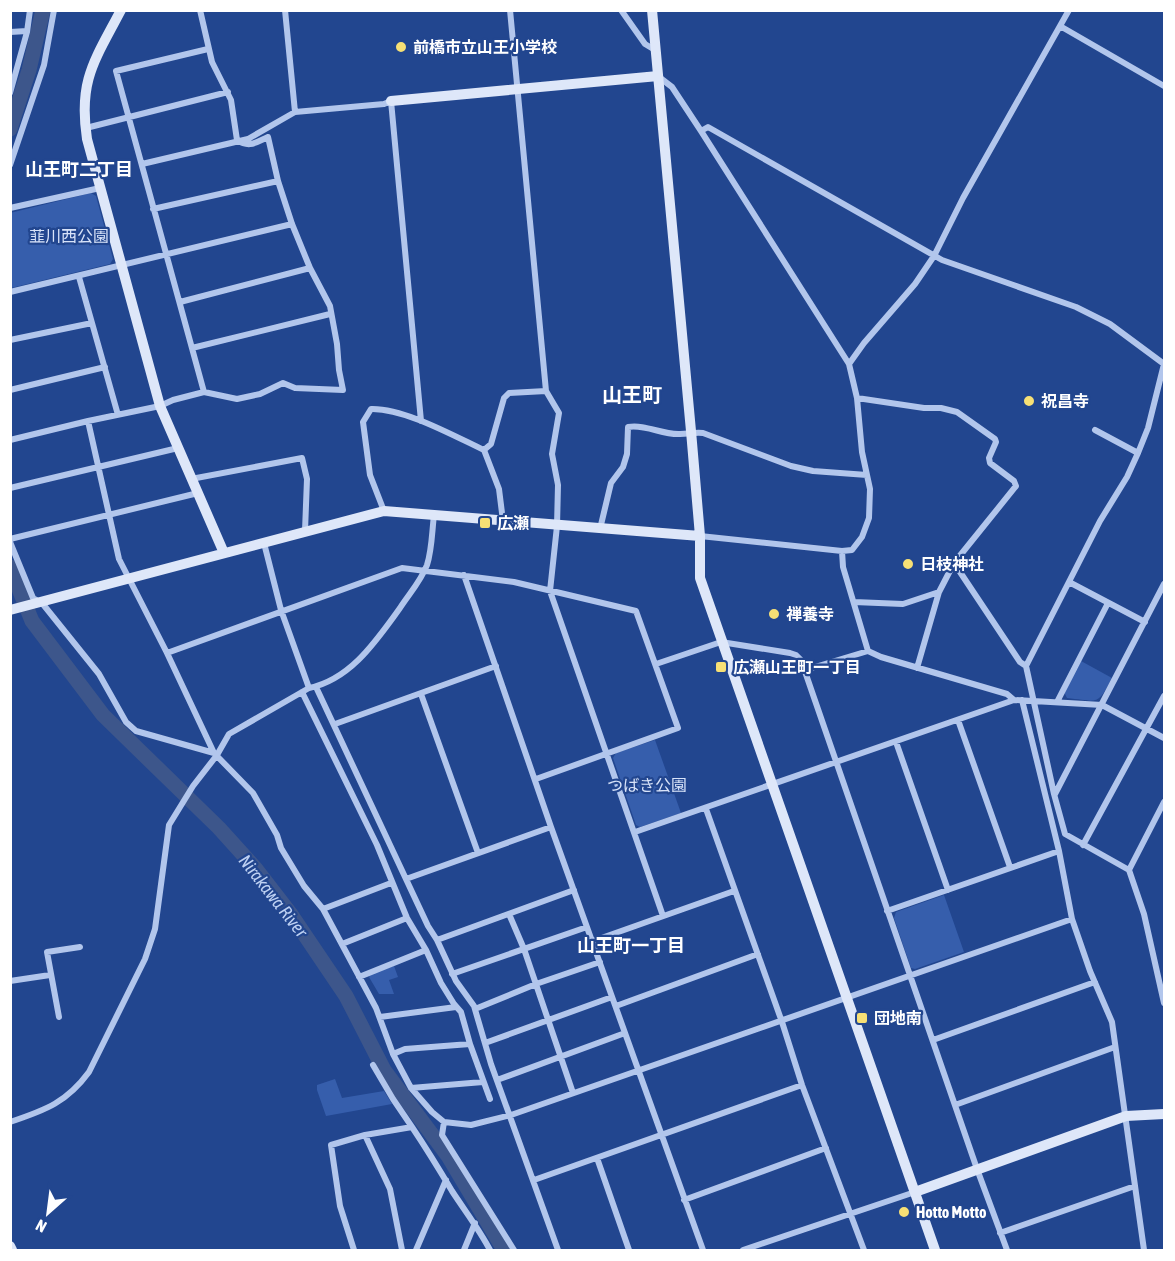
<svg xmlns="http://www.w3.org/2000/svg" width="1175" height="1261" font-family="'Asap Condensed','Noto Sans JP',sans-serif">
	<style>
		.green { fill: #365eac }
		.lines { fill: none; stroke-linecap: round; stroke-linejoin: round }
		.river { stroke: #3d568b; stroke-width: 15 }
		.street { stroke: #b2c6ec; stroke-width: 6 }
		.secondary { stroke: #dee7f9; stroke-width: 10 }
		.poi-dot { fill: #f7e075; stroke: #22468f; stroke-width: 2 }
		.labels { text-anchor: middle; stroke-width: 4.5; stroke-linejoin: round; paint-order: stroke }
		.poi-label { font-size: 16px; font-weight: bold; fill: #fff; stroke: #22468f; text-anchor: start }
		.park-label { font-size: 16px; fill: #d8e3f9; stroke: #22468f }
		.neighbourhood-label { font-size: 18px; font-weight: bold; fill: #fff; stroke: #22468f }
		.water-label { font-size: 18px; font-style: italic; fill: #bed1f3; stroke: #22468f }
		.quarter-label { font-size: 20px; font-weight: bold; fill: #fff; stroke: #22468f }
	</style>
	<rect width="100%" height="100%" fill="#22468f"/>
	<path class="green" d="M91 193 96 196 113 259 110 264 11 288 10 213Z
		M1081 661 1112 678C1097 707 1098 701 1067 698L1064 692Z
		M655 740 681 813 640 827 636 825 613 758 616 753Z
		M944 895 964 952 915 969 911 968 894 918 896 912Z
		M394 966 398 977 389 980 394 994H379L369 977 370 974Z
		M335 1079 342 1098 384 1091 392 1104 326 1116 317 1090V1085Z"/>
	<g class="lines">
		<path class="river" d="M10 129 29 70 43 10
			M10 567 32 621 103 715 219 828 256 869 290 913 346 996 384 1070 448 1156 504 1250"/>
		<path class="street" d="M285 10 295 112
			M510 10 546 391 559 413 552 454 558 485 557 526 550 591 663 916
			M621 10 645 44 655 50
			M1060 26 1164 86
			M10 32 27 31
			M659 77 672 87 701 131 849 364
			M10 93 27 32 30 10
			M86 128 228 92
			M701 131 708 127 942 260 1076 307 1110 324 1164 364
			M142 164 248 139 295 112 384 104 391 101 421 421
			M10 165 44 65 54 10
			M10 208 100 188
			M153 209 278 181
			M79 277 118 415
			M10 292 292 224
			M180 302 310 268
			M10 340 92 323
			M192 348 330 314
			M1164 364 1148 428 1138 453 1127 477 1100 521 1026 666 1054 794 1065 834 1129 870 1144 914 1164 1003
			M10 390 105 367
			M204 392 116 71 208 49
			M857 398 924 408H941L957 412 995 439 996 442 989 458 990 463 1014 481 1016 486 954 563 939 592 917 668
			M88 421 119 559 167 653 214 753
			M1095 430 1138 453
			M10 440 88 421 160 406 173 400 204 392 237 399 260 394 283 383 295 388 343 390 339 370 337 344 330 306 310 268 292 224 278 181 268 137C255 143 249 148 237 140L231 100 212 62 200 10
			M484 450 491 444 504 398 509 393 546 391
			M191 479 302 458 307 479 305 531
			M10 488 178 448
			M384 511 370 475 363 422 371 409C404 408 454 436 484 450L499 489 503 521
			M600 529 611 483 623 467 627 454 628 427C646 424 662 435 680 434 689 434 694 432 703 433L791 466 813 471 867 475
			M700 536 842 551 852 550 862 537 869 518 870 489 862 452 857 398 849 364 864 343 915 284 934 256 963 198 1069 10
			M10 539 198 493
			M10 542 33 598 42 603 99 674 126 722 136 731 214 753 253 793 277 835 281 848 304 886 323 909 376 1008 393 1054 411 1088 432 1112 444 1122 471 1125 511 1115 1072 919
			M264 543 281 610 309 688
			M842 551 843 567 868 651
			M954 563 1020 662 1026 666
			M464 575 551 827 703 1250
			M1069 582 1145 622
			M854 602 903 604 939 592
			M167 653 402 568 514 582 636 611 678 728 536 779
			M656 664 721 642 790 653 796 655 801 660 977 1169 1007 1250
			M805 670 868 651 881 657 1007 694 1014 700
			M316 687 428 926 437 940 456 981 474 1006 491 1064 558 1250
			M302 692 377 845 407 918 426 950 441 983 454 1004 461 1012 470 1044 490 1099
			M421 694 478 853
			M1022 700 1059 851 1072 919 1090 971 1112 1022 1144 1250
			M1057 702 1108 603
			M958 720 1010 867
			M335 724 496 666
			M896 742 948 890
			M1055 794 1164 584
			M706 809 782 1022 802 1085 864 1250
			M635 832 1014 700 1102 705 1164 738
			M1083 845 1164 696
			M1129 870 1164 802
			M406 879 551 827
			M323 909 391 883
			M887 911 1059 851
			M509 914 524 949 573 1093
			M437 940 574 890
			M593 941 734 891
			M342 944 407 918
			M452 974 587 927
			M359 977 426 950
			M10 981 50 975
			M616 1006 758 954
			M475 1009 536 984 600 962
			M59 1017 47 952 80 947
			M380 1017 456 1007
			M933 1040 1095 982
			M485 1043 612 997
			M393 1054 405 1049 470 1044
			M373 1065 393 1099 412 1127
			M497 1080 625 1033
			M411 1088 483 1082
			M955 1105 1115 1047
			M10 1122C46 1110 67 1102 89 1072L145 959 155 929 169 825 193 786 217 755 229 734 309 688C351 679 376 641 400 608 409 594 421 581 427 565 432 550 432 531 434 515
			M444 1122 442 1135 514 1250
			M365 1135 390 1189 402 1250
			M597 1158 629 1250
			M534 1180 802 1085
			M684 1200 826 1148
			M1000 1233 1135 1186
			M354 1250 340 1206 331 1145 365 1135 412 1127C426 1148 439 1169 452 1191 465 1211 479 1229 490 1250
			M416 1250 446 1180
			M464 1250 475 1223
			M743 1250 915 1192"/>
		<path class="secondary" d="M121 10C95 60 78 80 87 139L160 406 224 553
			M652 10 691 431 700 536V578L935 1250
			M391 101 658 76
			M10 610 384 511 700 536
			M915 1192 1126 1116 1164 1114
			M10 1246 12 1250"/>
	</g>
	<g class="poi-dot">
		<circle cx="401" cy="47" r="6"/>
		<circle cx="1029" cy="401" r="6"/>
		<rect x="479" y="517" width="12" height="12" rx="3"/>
		<circle cx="908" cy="564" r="6"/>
		<circle cx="774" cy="614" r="6"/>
		<rect x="715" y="661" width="12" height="12" rx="3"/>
		<rect x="856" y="1012" width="12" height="12" rx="3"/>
		<circle cx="904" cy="1212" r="6"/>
	</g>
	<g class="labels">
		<g class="poi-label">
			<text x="413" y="53">前橋市立山王小学校</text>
			<text x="1041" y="407">祝昌寺</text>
			<text x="497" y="529">広瀬</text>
			<text x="920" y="570">日枝神社</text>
			<text x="786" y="620">禅養寺</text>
			<text x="733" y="673">広瀬山王町一丁目</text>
			<text x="874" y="1024">団地南</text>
			<text x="916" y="1218">Hotto Motto</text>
		</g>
		<g class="park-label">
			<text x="69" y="242">韮川西公園</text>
			<text x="647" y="791">つばき公園</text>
		</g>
		<g class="neighbourhood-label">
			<text x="79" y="176">山王町二丁目</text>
			<text x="631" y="952">山王町一丁目</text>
		</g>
		<g class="water-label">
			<text transform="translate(273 896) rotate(52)" y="6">Nirakawa River</text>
		</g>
		<g class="quarter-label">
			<text x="632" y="402">山王町</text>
		</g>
	</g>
	<rect width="1175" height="1261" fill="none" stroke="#ffffff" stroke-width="24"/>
	<g transform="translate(48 1213) rotate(208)" stroke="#22468f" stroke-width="4.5" paint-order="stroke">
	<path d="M0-4.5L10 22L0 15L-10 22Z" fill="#ffffff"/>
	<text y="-9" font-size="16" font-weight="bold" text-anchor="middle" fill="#ffffff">N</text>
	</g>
</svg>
